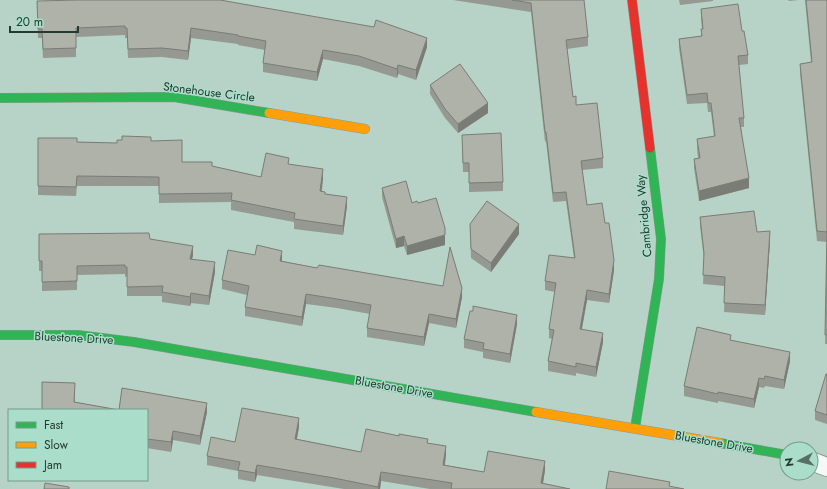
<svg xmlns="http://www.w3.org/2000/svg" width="827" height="489" font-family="Jost,sans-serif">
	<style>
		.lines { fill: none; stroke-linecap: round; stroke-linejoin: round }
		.street-casing { stroke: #879c93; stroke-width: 20 }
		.fast-casing { stroke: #879c93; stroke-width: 10 }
		.slow-casing { stroke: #879c93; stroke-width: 10 }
		.jam-casing { stroke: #879c93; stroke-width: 10 }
		.street { stroke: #f4f8f7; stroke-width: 18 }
		.fast { stroke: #30b455; stroke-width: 9 }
		.slow { stroke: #ff9f0a; stroke-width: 9 }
		.jam { stroke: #e5322d; stroke-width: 9 }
		.wall { fill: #969991 }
		.shaded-wall { fill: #7a7d76 }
		.building { fill: #aeb2a9; stroke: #7a7d76 }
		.labels { text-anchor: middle; stroke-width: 3; stroke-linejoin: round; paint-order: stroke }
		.street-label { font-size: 12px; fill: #243931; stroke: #abdeca }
	</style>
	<rect width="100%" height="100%" fill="#b7d2c7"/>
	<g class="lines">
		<defs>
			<path id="street" d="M811 461 827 467"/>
			<path id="fast" d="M0 98 174 97 269 113
				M0 335H78L134 342 536 412
				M635 428 659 279 661 239 650 148
				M720 443 787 455"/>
			<path id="slow" d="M269 113 365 129
				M536 412 720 443"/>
			<path id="jam" d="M632 0 650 148"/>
		</defs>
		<use href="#street" class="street-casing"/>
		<use href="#fast" class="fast-casing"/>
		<use href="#slow" class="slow-casing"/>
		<use href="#jam" class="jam-casing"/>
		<use href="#street" class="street"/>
		<use href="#fast" class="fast"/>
		<use href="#slow" class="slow"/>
		<use href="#jam" class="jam"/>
	</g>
	<path class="wall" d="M453 0H584L588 37V46L567 49 573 97 576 105 603 158V168L582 170 587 205 605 223 614 270 609 303 587 300 582 329 603 342 596 377 576 373V376L548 371V361L552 339 549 338V329L555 292 545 290V281L574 258 566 201 553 202 546 141 545 142 531 12Z
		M679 0H713V1L680 5Z
		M788 0H799L789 1Z
		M805 0H827V344H825L827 242 817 241 800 73V64L811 62Z
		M37 1 427 47 416 80 398 74 397 78 359 66 323 59 317 81 263 72V63L265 50 238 45V44L191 38 188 60 162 57 128 58 127 38H125V35L76 37V57L43 58 42 38H38Z
		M701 9 742 31 748 55V64L739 65 744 118V127H741L749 188 699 201 694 168V159L698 158 697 148V139L714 137 711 112H708L707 103 687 104 679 48V39L701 36V29H702L701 19Z
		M430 85 488 113 458 133 445 118 430 94Z
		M38 138 77 142 117 143 151 141 182 162 212 166 261 177 289 165 323 178 322 191 325 194 347 206 343 235 294 229V222L231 210V202L159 203V186H77L76 196 38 195Z
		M462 144 503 182V191L469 192V172H463Z
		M382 188 412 203H418L445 245 407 255 404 246 396 248 382 197Z
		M700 217 757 232 770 241 765 315 724 312 725 286 703 284 704 259 700 226Z
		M470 224 519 234 491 272 471 258Z
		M39 234 150 239 193 255 192 259 215 272 209 305 191 303 190 306 162 302V296H127V276L125 277V274L77 275V290L42 291V271H39Z
		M282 260V261L462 297 456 328 429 323 424 346 367 337V328L370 314 337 308 306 304 302 326 245 316V307L247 295 222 289V280Z
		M517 324 510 363 483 358V352L464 348V339Z
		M731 340 790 361 784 389 765 386 764 388 759 387 754 408 718 401V403L684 396V386Z
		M827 374V424L815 420V411Z
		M42 382 75 383V402L119 410 122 388 207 403V412L200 445 173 440 171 452 147 448V410H42Z
		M299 427 297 439 361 452 428 443 446 455 445 465 484 472 545 470 543 483 570 489H430L381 481 380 489H344L257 475 255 482 238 479V471L207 465V456L235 442Z"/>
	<path class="shaded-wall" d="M191 28V38L188 60V51Z
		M427 38V47L416 80V70Z
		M323 50V59L317 81V72Z
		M398 65V74L397 78V69Z
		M488 103V113L458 133V124Z
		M323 169V178L320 201V191Z
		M749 178V188L699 201V191Z
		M347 197V206L343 235V226Z
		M519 224V234L491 272V263Z
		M770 231V241L765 315V305Z
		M445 235V245L407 255V246Z
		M404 236V246L396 248V239Z
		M193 246V255L190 268V259Z
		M282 251V260L280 270V261Z
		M614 260V270L609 303V294Z
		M215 262V272L209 305V296Z
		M462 288V297L456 328V319Z
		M587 290V300L580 338V329Z
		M191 293V303L190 306V297Z
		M306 294V304L302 326V317Z
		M429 314V323L424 346V337Z
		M517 315V324L510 363V354Z
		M603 333V342L596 377V367Z
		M790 352V361L784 389V380Z
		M759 378V387L754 408V399Z
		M207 403V412L200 445V436Z
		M299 418V427L295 448V439Z
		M173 431V440L171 452V442Z
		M446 446V455L443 474V465Z
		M545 461V470L542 489 541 483Z
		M257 465V475L255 482V473Z
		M381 472V481L380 489H378Z"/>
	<path class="building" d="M78 0H220L374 27 376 20 427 38 416 70 398 65 397 69 359 56 323 50 317 72 263 63 266 41 238 36V35L191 28 188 51 162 48 128 49 127 28H125V26L76 28V48L43 49 42 29H38L37 1Z
		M512 0H584L588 37 566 40 573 97 576 96V105L597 103 603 158 581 161 587 205 602 203 605 223H609L614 260 609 294 587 290 580 329 603 333 596 367 576 363V367L548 361 554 330 549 329 556 283 545 281 549 255 575 258 566 192 553 193 546 132H545L531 3Z
		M806 0H827V335H825L827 232 817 231 800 64 812 62Z
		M738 4 742 31H744L748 55 738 56 744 118H739L749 178 699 191 694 159 700 158 697 139 715 136 711 103H708L707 93 687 95 679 39 702 36 701 29H703L701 9Z
		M460 64 488 103 458 124 445 109 430 85Z
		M501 133 503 182 469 183V163H463L462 135Z
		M122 136 151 137V141L182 140V162H212V166L261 177 266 153 289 158 288 164 323 169 320 191 325 192V194L347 197 343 226 294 219 295 213 231 200 232 193 159 194V177L77 176 76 187 38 186V138H77V142L117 143V140H122Z
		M406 181 412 203 417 201 418 203 436 198 445 228V235L407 246 404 236 396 239 382 188Z
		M487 201 519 224 491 263 471 249 470 224Z
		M754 211 757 232 770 231 765 305 724 303 725 277 703 275 704 253 700 217Z
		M149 233 150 239 193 246 190 259 215 262 209 296 191 293 190 297 162 292 163 286 127 287V267H125V265L77 266V281L42 282V261H39V234Z
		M257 245 282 251 280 261 317 268 319 265 443 286 450 247 462 288 456 319 429 314 424 337 367 328 371 305 337 299 306 294 302 317 245 307 249 286 222 280 228 250 255 255Z
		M473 306 517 315 510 354 483 349 484 343 464 339 470 311H473Z
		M697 327 731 335 730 340 790 352 784 380 765 376 764 379 759 378 754 399 718 392V394L684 386Z
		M826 374H827V415L815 411Z
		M42 382 75 383 74 402 119 410 122 388 207 403 200 436 173 431 171 442 147 439V410H42Z
		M242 408 299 418 295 439 361 452 366 429 399 436V434L428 439 427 443 446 446 443 465 484 472 488 451 545 461 541 483 570 489H451L452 483 381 472 378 487 334 478 257 465 255 473 238 470 240 462 207 456 211 437 235 442Z
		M609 471 670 482 669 486 684 489H606Z
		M45 483 69 487V489H44Z"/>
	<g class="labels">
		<g class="street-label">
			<text transform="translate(209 92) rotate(7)" y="4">Stonehouse Circle</text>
			<text transform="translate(644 216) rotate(-95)" y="4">Cambridge Way</text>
			<text transform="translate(74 338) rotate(3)" y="4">Bluestone Drive</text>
			<text transform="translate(394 387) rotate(10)" y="4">Bluestone Drive</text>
			<text transform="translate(714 442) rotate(10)" y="4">Bluestone Drive</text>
		</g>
	</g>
	<rect x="8" y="409" width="140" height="72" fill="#abdeca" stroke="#759c8d"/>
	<rect x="16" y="422" width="20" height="6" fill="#30b455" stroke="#759c8d"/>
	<text x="44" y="429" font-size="12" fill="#243931">Fast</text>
	<rect x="16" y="442" width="20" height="6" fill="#ff9f0a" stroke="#759c8d"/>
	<text x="44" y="449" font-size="12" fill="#243931">Slow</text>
	<rect x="16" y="462" width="20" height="6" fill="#e5322d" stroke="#759c8d"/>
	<text x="44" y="469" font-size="12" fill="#243931">Jam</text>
	<g transform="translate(799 461) rotate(263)"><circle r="19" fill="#abdeca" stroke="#759c8d"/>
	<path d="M0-3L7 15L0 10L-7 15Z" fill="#576f66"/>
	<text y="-6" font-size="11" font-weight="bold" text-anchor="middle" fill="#243931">N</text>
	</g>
	<path d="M10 26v6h68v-6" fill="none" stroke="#243931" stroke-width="2"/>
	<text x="16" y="26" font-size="12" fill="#243931" stroke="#abdeca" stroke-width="3" paint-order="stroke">20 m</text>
</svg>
